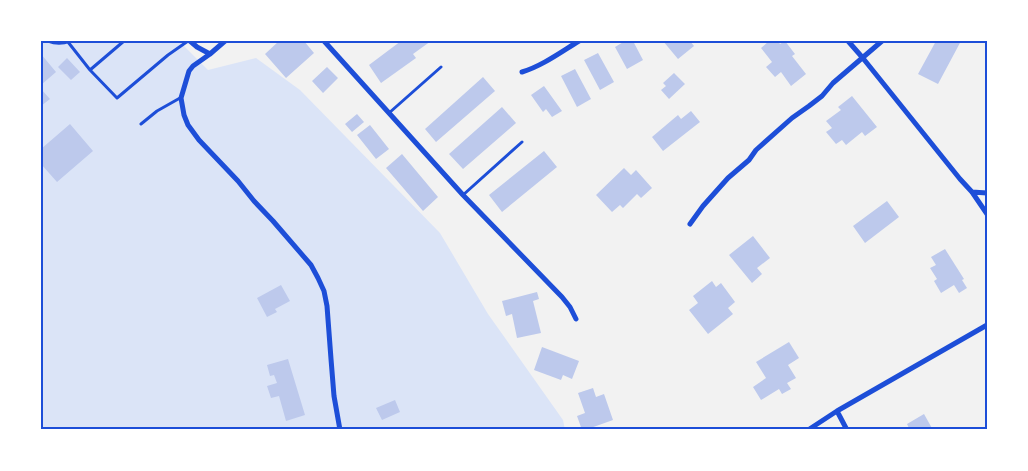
<svg xmlns="http://www.w3.org/2000/svg" width="1028" height="471" font-family="Roboto,sans-serif">
	<style>
		.green { fill: #dbe4f7 }
		.building { fill: #bdc9ec }
		.lines { fill: none; stroke-linecap: round; stroke-linejoin: round }
		.service { stroke: #1d4ed8; stroke-width: 3 }
		.minor { stroke: #1d4ed8; stroke-width: 5 }
		.neatline { fill: none; stroke: #1d4ed8; stroke-width: 2 }
	</style>
	<rect width="100%" height="100%" fill="#f2f2f2"/>
	<path class="green" d="M41 41H179L208 70 256 58 300 90 440 233 488 314 563 420 565 430H41Z"/>
	<path class="building" d="M279 41H304L314 53 286 78 265 54Z
		M401 41H431L413 54 416 58 381 83 369 65Z
		M625 41H633L643 60 627 69 615 47Z
		M663 41H690L694 46 678 59Z
		M769 41H778L780 44 785 41 795 54 792 56 806 74 791 86 781 72 775 77 766 67 772 62 761 48Z
		M936 41H961L938 84 918 74Z
		M598 53 614 82 600 90 584 60Z
		M41 54 56 72 41 85Z
		M67 58 80 72 71 80 58 67Z
		M327 67 338 78 323 93 312 81Z
		M575 69 591 99 577 107 561 76Z
		M674 73 685 84 669 99 661 90 666 86 663 83Z
		M483 77 495 91 436 142 425 129Z
		M544 86 562 111 552 117 546 109 543 112 531 95Z
		M41 89 50 99 41 106Z
		M852 96 877 127 865 136 862 132 846 145 842 140 836 144 826 132 832 128 826 121 841 110 838 107Z
		M502 107 516 123 463 169 449 154Z
		M691 111 700 122 663 151 652 137 678 115 681 119Z
		M357 114 364 122 352 132 345 124Z
		M70 124 93 151 57 182 41 164V149Z
		M370 125 389 149 376 159 357 135Z
		M544 151 557 167 502 212 489 195Z
		M402 154 438 197 423 211 386 168Z
		M624 168 631 175 636 170 652 188 641 198 637 194 623 208 620 205 612 212 596 195Z
		M887 201 899 217 865 243 853 226Z
		M753 236 770 258 757 268 762 274 752 283 729 255Z
		M945 249 964 279 962 280 967 288 959 293 954 285 941 293 934 281 937 279 930 268 936 265 931 257Z
		M712 281 716 287 721 283 735 302 728 308 733 314 708 334 689 310 698 303 693 296Z
		M281 285 290 301 275 309 277 312 267 317 257 298Z
		M537 292 539 299 533 301 541 333 517 338 512 314 506 316 502 301Z
		M789 342 799 358 788 365 796 378 787 383 791 389 782 394 779 389 761 400 753 387 766 378 756 362Z
		M542 347 579 361 572 379 563 375 561 380 534 370Z
		M288 359 305 415 286 421 279 396 271 398 267 386 277 383 274 375 270 376 267 365Z
		M593 388 596 397 604 394 613 420 585 430H582L577 416 585 413 578 393Z
		M395 400 400 412 382 420 376 408Z
		M924 414 933 430H910L907 424Z"/>
	<g class="lines">
		<path class="service" d="M48 41C55 44 63 44 70 41
			M68 42 90 70 117 98 168 55 188 41
			M90 70 124 41
			M389 113 441 67
			M141 124 157 111 180 98
			M463 195 522 142"/>
		<path class="minor" d="M190 41 197 47 210 54 225 41
			M324 41 463 195 562 297 570 307 576 319
			M848 41 862 57 960 179 972 192 987 214
			M210 54 193 66 189 71 181 98 184 115 188 125 199 140 238 181 254 201 273 221 311 265 318 278 324 291 327 306 331 359 334 396 340 430
			M522 72C542 66 561 52 579 41
			M972 192 987 193
			M690 224 703 206 728 178 749 160 756 150 792 118 809 106 822 96 833 83 882 41
			M837 411 847 430
			M808 430 837 411 987 325"/>
	</g>
	<rect width="1028" height="471" fill="none" stroke="#ffffff" stroke-width="85"/>
	<rect x="42" y="42" width="944" height="386" class="neatline"/>
</svg>
